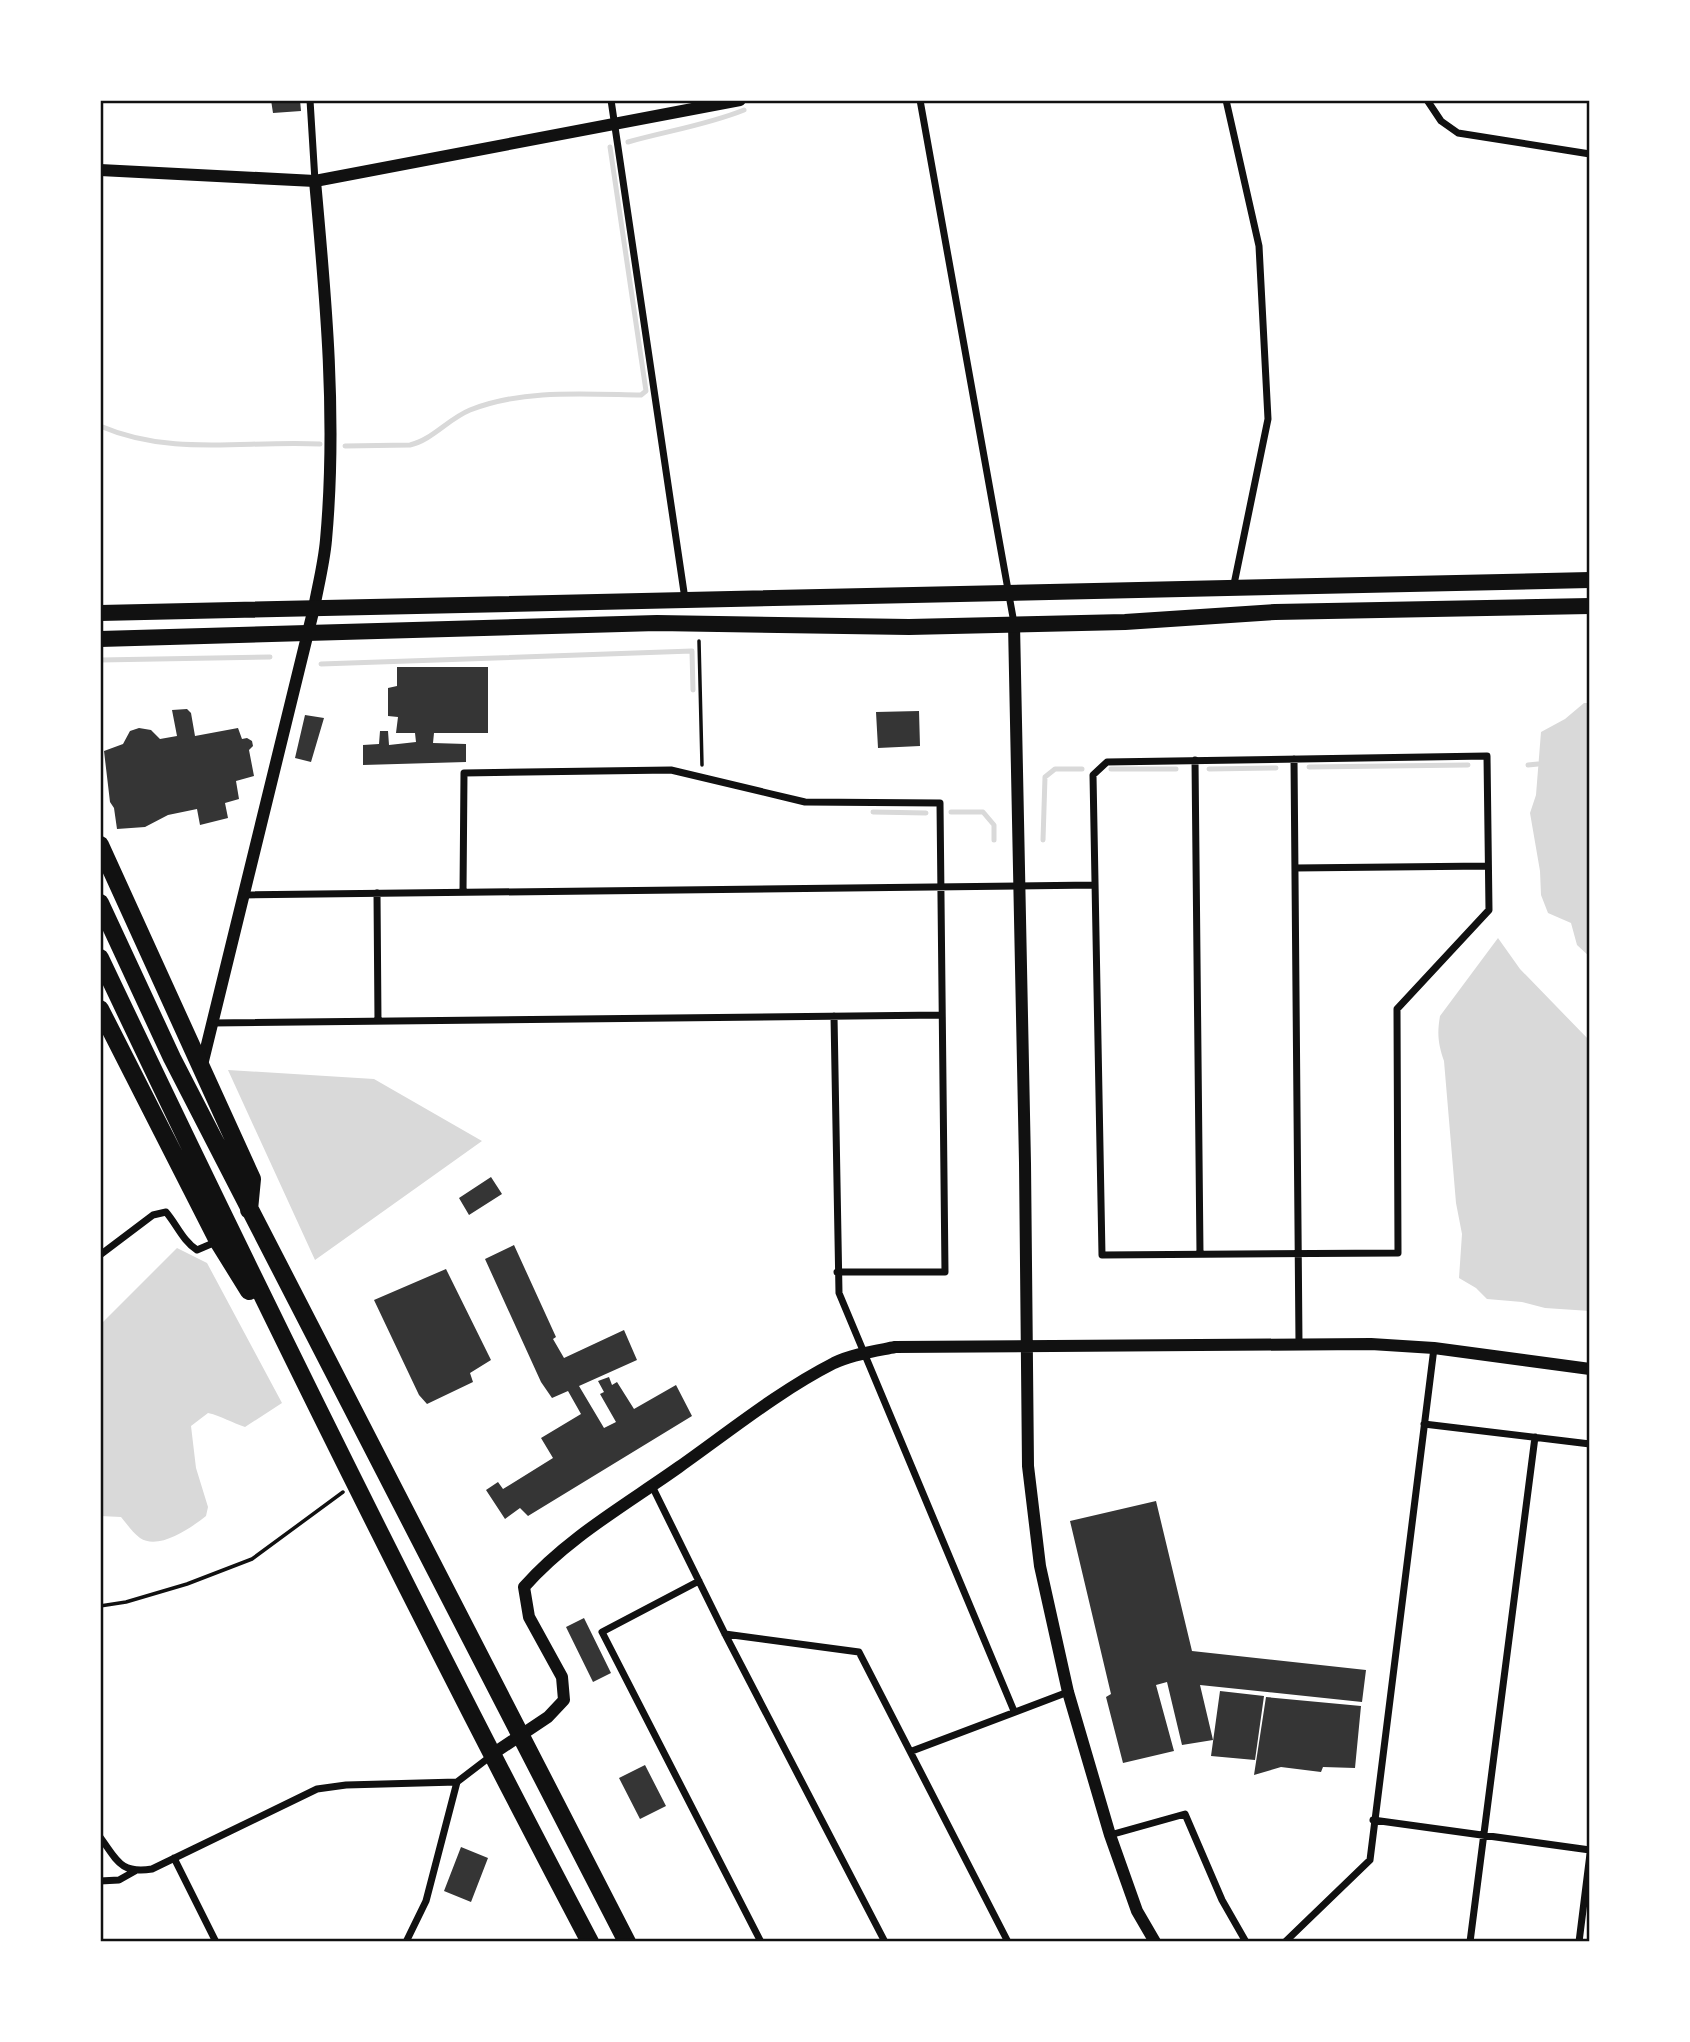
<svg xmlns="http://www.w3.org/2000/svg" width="1690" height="2042" font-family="'PT Sans',sans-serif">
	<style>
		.water { fill: #d9d9d9 }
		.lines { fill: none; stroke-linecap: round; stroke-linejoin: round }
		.stream { stroke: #d9d9d9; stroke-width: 5 }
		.building { fill: #353535 }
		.path { stroke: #111; stroke-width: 3.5 }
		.minor { stroke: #111; stroke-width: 7 }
		.tertiary { stroke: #111; stroke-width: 12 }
		.primary { stroke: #111; stroke-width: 16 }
		.trunk { stroke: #111; stroke-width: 18 }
		.neatline { fill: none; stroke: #111; stroke-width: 2.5 }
	</style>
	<rect width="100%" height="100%" fill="#fff"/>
	<path class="water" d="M1584 703H1590V957L1577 945 1571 923 1548 913 1541 895 1540 871 1530 813 1536 795 1541 732 1565 719Z
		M1498 938 1520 969 1590 1041V1311L1545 1308 1522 1302 1487 1299 1476 1288 1459 1278 1462 1234 1456 1203 1444 1061C1438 1044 1437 1033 1440 1016Z
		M228 1070 374 1079 482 1141 315 1260Z
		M177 1248 207 1263 282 1403 245 1427C232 1423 222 1416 208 1413L191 1426 196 1468 208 1507 206 1516C192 1527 159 1551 140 1538 133 1533 127 1524 121 1517L100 1516V1325Z"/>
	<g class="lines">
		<path class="stream" d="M628 142C667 131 707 125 744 110
			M100 426C172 457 244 440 320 444
			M345 446 410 445C432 440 448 419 470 410 523 389 584 394 641 395L646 391 610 147
			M100 660 270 657
			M321 664 692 651 693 690
			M1528 765 1538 764
			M1309 767 1468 765
			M1111 769H1176
			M1209 769 1276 768
			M873 812 926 813
			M951 812H983L994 825V840
			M1043 840 1045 777 1055 769H1082"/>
	</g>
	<path class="building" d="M271 100H300L301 111 273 113Z
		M397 667H488V733H434L433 743 466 744V762L363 765V745L379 744 380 731H388L389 745 416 742 415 733H396L398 717 388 716V688L397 686Z
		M187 709 191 713 195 736 238 728 242 739 247 738 252 741 253 746 249 750 254 776 236 781 239 799 225 803 228 818 200 825 197 809 168 815 145 827 117 829 114 808 110 802 104 751 123 744 130 731 139 728 151 730 160 739 177 736 172 710Z
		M919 711 920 746 878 748 876 712Z
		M305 715 324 718 311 762 295 758Z
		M491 1177 502 1194 469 1215 459 1198Z
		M514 1245 556 1337 553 1339 564 1358 624 1330 637 1360 579 1386 604 1428 616 1422 600 1394 604 1392 598 1381 609 1377 612 1385 617 1382 634 1409 676 1385 692 1416 528 1516 520 1508 505 1519 486 1490 498 1482 503 1489 553 1458 541 1438 581 1414 568 1391 552 1398 541 1382 485 1259Z
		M446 1269 491 1360 470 1373 473 1382 427 1404 419 1395 374 1300Z
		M1156 1501 1192 1651 1366 1670 1362 1702 1200 1685 1213 1740 1182 1745 1167 1682 1156 1685 1174 1751 1123 1763 1106 1697 1111 1694 1070 1521Z
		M584 1618 611 1673 593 1682 566 1627Z
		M1220 1691 1264 1696 1255 1760 1211 1756Z
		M1266 1697 1361 1706 1355 1768 1323 1767 1321 1772 1281 1767 1254 1775Z
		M645 1765 666 1806 640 1819 619 1778Z
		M461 1847 488 1858 471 1902 444 1891Z"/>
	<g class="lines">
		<path class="path" d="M699 641 702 765
			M100 1606 126 1602 187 1584 252 1559 343 1492"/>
		<path class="minor" d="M310 100 315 181
			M611 100 685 599
			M920 100 1014 623
			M1226 100 1259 246 1268 419 1233 589
			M1427 100 1441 121 1458 133 1590 154
			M1487 756 1489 910 1397 1009 1398 1253 1102 1255 1093 775 1107 762Z
			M1294 759 1299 1343
			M1195 760 1200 1254
			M1295 868 1488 866
			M463 892 464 773 671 770 805 802 940 803 945 1272H837
			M377 893 378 1021
			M243 895 1095 885
			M834 1016 839 1293 1014 1711
			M212 1023 942 1015
			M100 1255 153 1215 166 1212C177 1225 183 1241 197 1250L218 1241
			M1424 1424 1590 1444
			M652 1486 725 1634 885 1942
			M699 1581 602 1632 761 1942
			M725 1634 859 1652 1008 1942
			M912 1751 1068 1692
			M1373 1820 1590 1850
			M1110 1835 1185 1814 1222 1900 1246 1942
			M100 1837C117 1860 120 1874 152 1869L317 1789 346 1785 457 1782 491 1756
			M174 1858 216 1942
			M100 1881 119 1880 135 1871
			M406 1942 426 1901 457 1782
			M1285 1942 1370 1860 1434 1348
			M1470 1942 1535 1437
			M1579 1942 1590 1854"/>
		<path class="tertiary" d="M100 170 315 181 740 100
			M1014 624 1025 1163 1028 1466 1040 1566 1068 1692 1110 1835 1137 1911 1155 1942
			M202 1065 314 608C318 586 324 563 326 540 337 419 326 300 315 181
			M491 1755 548 1717 564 1700 562 1677 529 1617 524 1587C567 1538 627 1504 679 1467 730 1431 779 1391 834 1363 853 1354 875 1351 895 1347L1371 1344 1434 1348 1590 1369"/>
		<path class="primary" d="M100 613 1590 580
			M100 639 657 623 909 627 1125 622 1275 612 1590 606"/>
		<path class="trunk" d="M100 845 252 1179 249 1210
			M100 903 172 1058 627 1942
			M100 958C257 1289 419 1618 590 1942
			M100 1009 218 1241 249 1291"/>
	</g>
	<rect width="1690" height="2042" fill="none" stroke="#ffffff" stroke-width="203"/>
	<rect x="102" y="102" width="1486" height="1838" class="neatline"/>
</svg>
